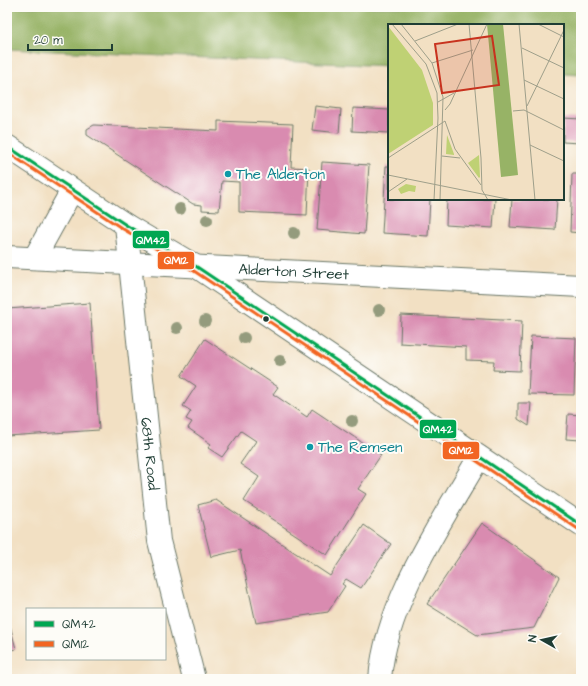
<svg xmlns="http://www.w3.org/2000/svg" width="588" height="686" font-family="'Architects Daughter',sans-serif">
	<style>
		.forest { fill: #97b366; stroke: #5b784d }
		.building { fill: #d98bb0 }
		.lines { fill: none; stroke-linecap: round; stroke-linejoin: round }
		.minor-casing { stroke: #697666; stroke-width: 24 }
		.minor { stroke: #fff; stroke-width: 22 }
		.bus-1-casing { stroke: #fdfcf7; stroke-width: 6 }
		.bus-2-casing { stroke: #fdfcf7; stroke-width: 6 }
		.bus-1 { stroke: #00a651; stroke-width: 3 }
		.bus-2 { stroke: #f26522; stroke-width: 3 }
		.tree { fill: #949b7d }
		.culture-dot { fill: #0f9aa8; stroke: #fdfcf7; stroke-width: 1.5 }
		.bus-dot { fill: #1f3d34; stroke: #fdfcf7; stroke-width: 1.5 }
		.labels { text-anchor: middle; stroke-width: 4; stroke-linejoin: round; paint-order: stroke }
		.culture-label { font-size: 15px; fill: #0d838f; stroke: #fdfcf7; text-anchor: start }
		.street-label { font-size: 15px; fill: #1f3d34; stroke: #fdfcf7 }
		.inset-road { fill: none; stroke: #9e9f8a; stroke-width: 1 }
		.view { fill: #c8321e; fill-opacity: 0.15; stroke: #c8321e; stroke-width: 2 }
		.inset-edge { fill: none; stroke: #1f3d34; stroke-width: 2 }
		.line-badge { stroke: #fdfcf7; stroke-width: 1.5 }
		.badge-label { font-size: 11px; text-anchor: middle; font-weight: bold; fill: #fff }
	</style>
	<rect width="100%" height="100%" fill="#fdfcf7"/>
	<filter id="ink" filterUnits="userSpaceOnUse"><feTurbulence type="fractalNoise" baseFrequency=".025" numOctaves="2"/><feDisplacementMap in="SourceGraphic" scale="8" xChannelSelector="R" yChannelSelector="G"/><feConvolveMatrix kernelMatrix="1 2 1 2 8 2 1 2 1" color-interpolation-filters="sRGB"/></filter>
	<filter id="wash" filterUnits="userSpaceOnUse"><feTurbulence type="fractalNoise" baseFrequency=".012" numOctaves="4" result="noise"/><feDisplacementMap in="SourceGraphic" scale="16" xChannelSelector="R" yChannelSelector="G"/><feGaussianBlur stdDeviation="0.9" result="paint"/><feColorMatrix in="noise" values="0 0 0 0 0 0 0 0 0 0 0 0 0 0 0 0 0 1.4 0 .05"/><feComposite in="paint" operator="in"/></filter>
	<g filter="url(#wash)">
		<rect width="100%" height="100%" fill="#f2e0c3"/>
		<path class="forest" d="M7 7H581V75L563 74V25H389V66L7 49Z"/>
		<g id="blocks">
			<path class="building" d="M315 106 341 109 339 133 312 130Z
				M353 108 389 110V133L352 131Z
				M563 118 581 119 580 143 563 142Z
				M218 121 293 124 291 167 309 168 307 215 239 212V182L222 181 219 211 202 210V205L193 204 87 135V129L94 125 218 131Z
				M322 162 369 165 364 234 317 230Z
				M386 166H389V199H430L428 236 382 233Z
				M572 174H581V233L570 232Z
				M447 199H495L493 228 446 225Z
				M512 199H557L555 230 510 227Z
				M90 303 99 430 7 436V309Z
				M401 315 522 321 520 371 493 370 494 361 466 360V347L400 343Z
				M531 336 576 338 574 395 528 394Z
				M205 339 278 387 273 394 307 417 312 409 381 455 358 489 366 494 327 555 244 501 259 477 240 464 256 441 241 431 222 457 208 448 211 444 188 428 192 422 186 419 191 411 183 406 196 386 181 376Z
				M518 403H531L529 426 518 419Z
				M568 414 581 415V440L566 439Z
				M216 500 330 576 364 525 391 544 361 588 346 579 342 584 345 586 328 612 256 623 240 550 211 557 198 505Z
				M482 523 559 577 534 628 477 635 427 604Z
				M7 613 16 649 7 651Z"/>
		</g>
	</g>
	<g filter="url(#ink)">
		<use href="#blocks" fill-opacity="0" stroke="#697666" stroke-width="1"/>
		<g class="lines">
			<defs>
				<g id="minor">
					<path d="M7 146 126 225 197 267 581 525"/>
					<path id="s1" d="M126 225 159 541 194 679"/>
					<path id="s2" d="M7 257 581 286"/>
					<path d="M35 257 72 190"/>
					<path d="M380 679C386 602 441 523 479 457"/>
				</g>
			</defs>
			<use href="#minor" class="minor-casing"/>
			<use href="#minor" class="minor"/>
			<defs>
				<path id="bus-1" d="M7 146 126 225 197 267 581 525"/>
				<path id="bus-2" d="M7 152 123 229 194 271 578 529"/>
			</defs>
			<use href="#bus-1" class="bus-1-casing"/>
			<use href="#bus-2" class="bus-2-casing"/>
			<use href="#bus-1" class="bus-1"/>
			<use href="#bus-2" class="bus-2"/>
		</g>
		<g class="tree">
			<circle cx="180" cy="209" r="6"/>
			<circle cx="207" cy="220" r="6"/>
			<circle cx="294" cy="233" r="6"/>
			<circle cx="379" cy="310" r="6"/>
			<circle cx="205" cy="321" r="6"/>
			<circle cx="177" cy="328" r="6"/>
			<circle cx="244" cy="338" r="6"/>
			<circle cx="280" cy="361" r="6"/>
			<circle cx="352" cy="421" r="6"/>
		</g>
	</g>
	<g class="culture-dot">
		<circle cx="228" cy="174" r="4"/>
		<circle cx="310" cy="447" r="4"/>
	</g>
	<circle class="bus-dot" cx="266" cy="319" r="3.5"/>
	<g class="labels">
		<g class="culture-label">
			<text x="236" y="179">The Alderton</text>
			<text x="318" y="452">The Remsen</text>
		</g>
		<g class="street-label">
			<text dy="5" stroke="none"><textPath href="#s2" startOffset="287">Alderton Street</textPath></text>
			<text dy="5" stroke="none"><textPath href="#s1" startOffset="230">68th Road</textPath></text>
		</g>
	</g>
	<g transform="translate(388 24)">
		<rect width="176" height="176" fill="#f2e0c3"/>
		<path d="M0 2 34 46 45 79V101L0 130ZM59 111 66 130V131L58 130ZM91 131 92 153 91 154 80 139ZM18 160 28 162 27 168 21 167 13 170 10 165Z" fill="#bfd174"/>
		<path d="M99 0H115L130 151 113 153Z" fill="#97b366"/>
		<path class="inset-road" d="M4 0 38 40 49 69 50 94 46 176M13 0 44 39 55 73 52 176M81 0 93 134 94 166 100 176M131 0 147 176M150 0 176 13M27 17 70 0M134 24 176 44M44 39 85 26M136 56 176 75M50 78 66 69M139 82 176 6M57 86 62 80 99 0M125 87 136 86 176 106M57 97 67 125 93 161M142 121 176 137M54 132 72 134M0 134 57 97M0 151 124 176M0 168 19 155"/>
		<path class="view" d="M104 12 111 61 54 69 47 20Z"/>
		<rect width="176" height="176" class="inset-edge"/>
	</g>
	<g class="line-badge">
		<rect x="132" y="230" width="38" height="19" rx="4" fill="#00a651"/>
		<rect x="157" y="251" width="38" height="19" rx="4" fill="#f26522"/>
		<rect x="419" y="419" width="38" height="20" rx="4" fill="#00a651"/>
		<rect x="442" y="441" width="38" height="19" rx="4" fill="#f26522"/>
	</g>
	<g class="badge-label">
		<text x="151" y="244">QM42</text>
		<text x="176" y="264">QM12</text>
		<text x="438" y="433">QM42</text>
		<text x="461" y="454">QM12</text>
	</g>
	<rect width="588" height="686" fill="none" stroke="#fdfcf7" stroke-width="24"/>
	<rect x="26" y="608" width="140" height="52" fill="#fdfcf7" stroke="#a4b0a9"/>
	<rect x="34" y="621" width="20" height="6" fill="#00a651" stroke="#a4b0a9"/>
	<text x="62" y="628" font-size="12" fill="#1f3d34">QM42</text>
	<rect x="34" y="641" width="20" height="6" fill="#f26522" stroke="#a4b0a9"/>
	<text x="62" y="648" font-size="12" fill="#1f3d34">QM12</text>
	<g transform="translate(542 640) rotate(278)" stroke="#fdfcf7" stroke-width="3" paint-order="stroke">
	<path d="M0-3L7 15L0 10L-7 15Z" fill="#1f3d34"/>
	<text y="-6" font-size="11" font-weight="bold" text-anchor="middle" fill="#1f3d34">N</text>
	</g>
	<path d="M28 44v6h84v-6" fill="none" stroke="#1f3d34" stroke-width="2"/>
	<text x="34" y="44" font-size="12" fill="#1f3d34" stroke="#fdfcf7" stroke-width="3" paint-order="stroke">20 m</text>
</svg>
